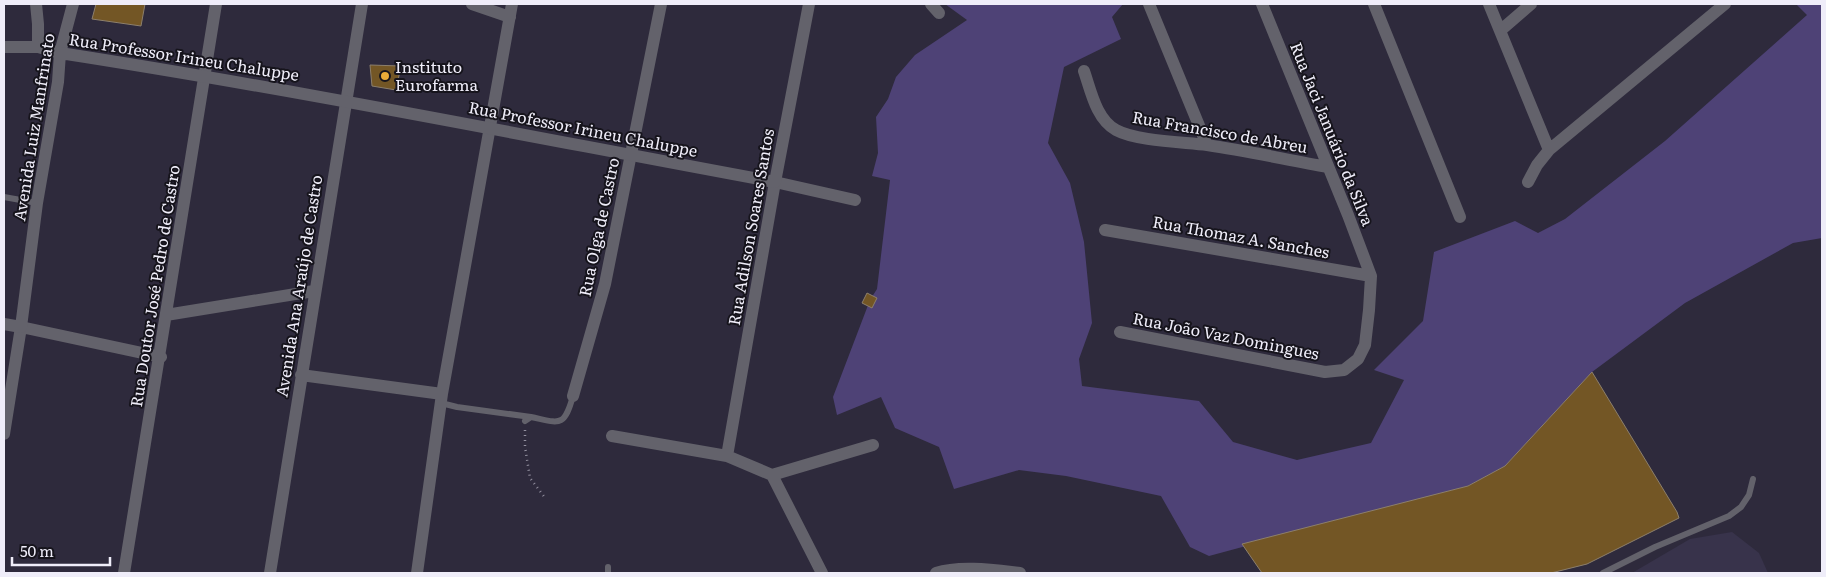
<svg xmlns="http://www.w3.org/2000/svg" width="1826" height="577" font-family="Literata,serif">
	<style>
		.built { fill: #38334b }
		.green { fill: #4e4276 }
		.building { fill: #735625; stroke: #8c7f6c }
		.lines { fill: none; stroke-linecap: round; stroke-linejoin: round }
		.path { stroke: #928f9e; stroke-width: 2.5; stroke-dasharray: 1 4; stroke-linecap: butt }
		.service { stroke: #63626b; stroke-width: 6 }
		.minor { stroke: #63626b; stroke-width: 12 }
		.tertiary { stroke: #63626b; stroke-width: 12 }
		.poi-dot { fill: #e9ab38; stroke: #16141c; stroke-width: 2 }
		.labels { text-anchor: middle; stroke-width: 4; stroke-linejoin: round; paint-order: stroke }
		.street-label { font-size: 16px; fill: #efedf9; stroke: #16141c }
		.poi-label { font-size: 16px; fill: #efedf9; stroke: #16141c; text-anchor: start }
	</style>
	<rect width="100%" height="100%" fill="#2e2a3c"/>
	<path class="built" d="M1732 532 1759 553 1768 573H1632L1690 539Z"/>
	<path class="green" d="M945 4H1123L1112 17 1121 39 1064 67 1048 143 1070 183 1084 242 1092 323 1079 359 1082 386 1199 401 1233 442 1297 460 1371 443 1404 380 1374 370 1423 321 1434 252 1515 221 1538 233 1565 219 1665 141 1807 15 1796 4H1822V238L1793 243 1685 303 1592 372 1505 466 1468 486 1209 556 1190 547 1161 496 1066 476 1019 470 954 489 939 447 895 428 881 397 837 415 833 397 870 300 877 289 890 180 872 176 878 153 876 117 888 99 896 77 915 55 967 20Z"/>
	<path class="building" d="M96 4H145L141 26 92 19Z
		M370 65 401 66 396 90 372 86Z
		M867 293 877 298 872 308 862 303Z
		M1592 372 1677 512 1679 518 1587 564 1551 573H1262L1242 544 1468 486 1505 466Z"/>
	<g class="lines">
		<path class="path" d="M525 430V447L530 478 546 499"/>
		<path class="service" d="M4 197 37 203
			M441 403 457 407 531 417
			M525 421 531 417C560 423 564 428 573 396
			M608 573V567
			M1603 573 1655 547 1729 516 1741 507 1749 495 1753 479"/>
		<path class="minor" d="M36 4 38 24V47
			M472 4 510 17
			M931 4 939 13
			M1149 4 1207 145
			M1374 4 1460 217
			M1489 4 1549 150
			M1501 30 1531 4
			M60 53 73 4
			M1084 71C1091 91 1096 119 1116 130 1136 141 1183 142 1207 145 1248 151 1288 160 1328 167
			M1528 182 1537 165 1549 150 1725 4
			M1105 230 1371 276
			M166 315 314 291
			M1120 332 1325 372 1344 370 1358 359 1365 345 1369 310 1371 276 1348 215 1262 4
			M301 375 442 394
			M573 396 605 284 661 4
			M4 434 21 327 161 357
			M612 436 727 456 772 475 873 445
			M727 456 775 182 855 200
			M772 475 822 573
			M124 573 216 4
			M270 573 362 4
			M417 573 442 394 512 4
			M936 573C960 565 994 570 1020 573"/>
		<path class="tertiary" d="M4 47H38L60 53C299 90 537 138 775 182L809 4
			M4 324 21 327 37 203 58 82 60 53"/>
	</g>
	<circle class="poi-dot" cx="385" cy="76" r="5"/>
	<g class="labels">
		<g class="street-label">
			<text transform="translate(184 57) rotate(9)" y="6">Rua Professor Irineu Chaluppe</text>
			<text transform="translate(34 127) rotate(-81)" y="6">Avenida Luiz Manfrinato</text>
			<text transform="translate(583 129) rotate(11)" y="6">Rua Professor Irineu Chaluppe</text>
			<text transform="translate(1220 132) rotate(10)" y="6">Rua Francisco de Abreu</text>
			<text transform="translate(1332 134) rotate(68)" y="6">Rua Jaci Januário da Silva</text>
			<text transform="translate(599 227) rotate(-78)" y="6">Rua Olga de Castro</text>
			<text transform="translate(751 227) rotate(-80)" y="6">Rua Adilson Soares Santos</text>
			<text transform="translate(1241 237) rotate(10)" y="6">Rua Thomaz A. Sanches</text>
			<text transform="translate(155 286) rotate(-81)" y="6">Rua Doutor José Pedro de Castro</text>
			<text transform="translate(299 286) rotate(-81)" y="6">Avenida Ana Araújo de Castro</text>
			<text transform="translate(1226 336) rotate(11)" y="6">Rua João Vaz Domingues</text>
		</g>
		<g class="poi-label">
			<text x="395" y="73">Instituto<tspan x="395" dy="18">Eurofarma</tspan></text>
		</g>
	</g>
	<rect width="1826" height="577" fill="none" stroke="#efedf9" stroke-width="10"/>
	<path d="M12 557v8h98v-8" fill="none" stroke="#efedf9" stroke-width="2.5"/>
	<text x="20" y="557" font-size="15" fill="#efedf9" stroke="#16141c" stroke-width="4" paint-order="stroke">50 m</text>
</svg>
